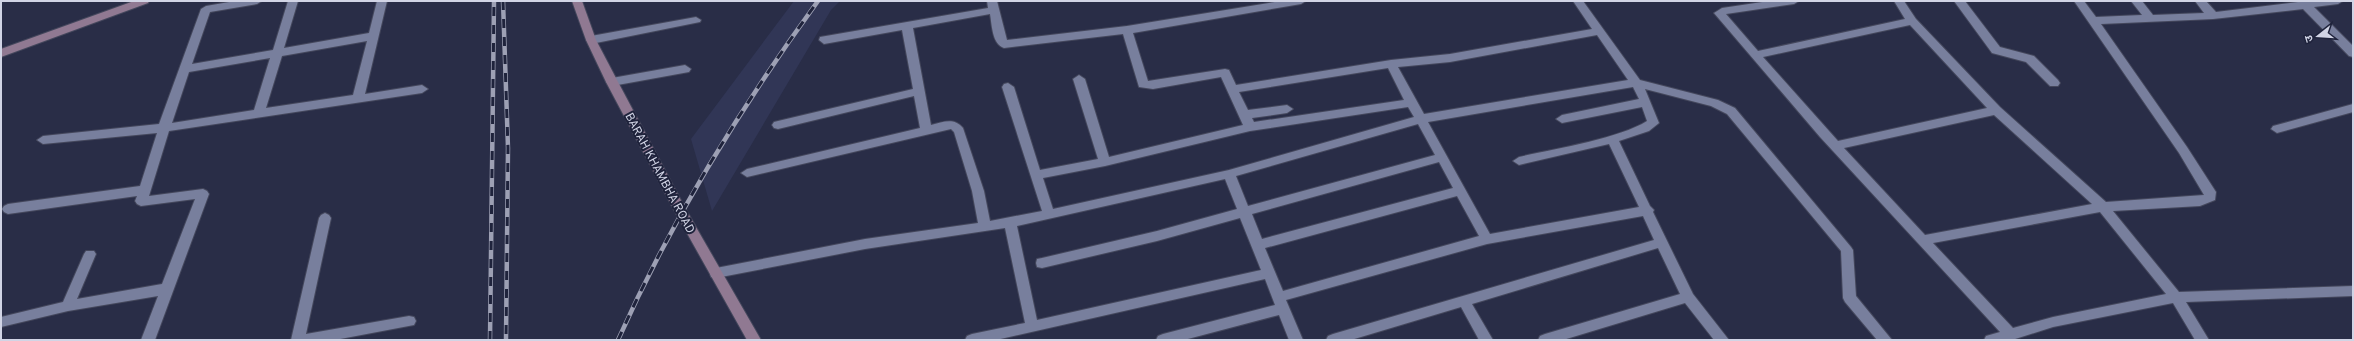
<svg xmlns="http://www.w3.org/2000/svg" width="2354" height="341" font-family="Overpass,'Noto Sans Devanagari',sans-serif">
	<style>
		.built { fill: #313656 }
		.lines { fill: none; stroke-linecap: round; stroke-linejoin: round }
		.street-casing { stroke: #44475c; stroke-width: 2 }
		.secondary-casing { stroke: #44475c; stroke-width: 2 }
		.street { fill: #787f9d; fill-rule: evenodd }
		.secondary { fill: #907992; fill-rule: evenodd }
		.rail-casing { stroke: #9da0b4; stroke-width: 4.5 }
		.rail { stroke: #1f233c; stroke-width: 3; stroke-dasharray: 9; stroke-linecap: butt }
		.labels { text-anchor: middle; stroke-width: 4; stroke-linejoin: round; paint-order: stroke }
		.street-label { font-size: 12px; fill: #d1d4e5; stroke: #1f233c }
	</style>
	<rect width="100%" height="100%" fill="#292d47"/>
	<path class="built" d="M794 1H840L831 10 712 211 691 139Z"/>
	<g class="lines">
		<defs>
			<path id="street" d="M235 1H262L257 4 210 12 192 64 273 50 288 1H298L284 48 369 33 377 1H387L365 94 422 85 428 89 422 93 169 131 149 196 203 189 207 191 209 194 155 340H141L158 296 68 311 1 327V317L63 302 84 254 86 251H94L96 254 77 299 162 284 195 199 141 206 137 204 135 201 137 196 8 214 4 212 2 209 4 206 8 204 140 186 157 133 43 144 37 140 43 136 159 124 201 9 206 6ZM367 41 353 95 266 108 282 56ZM270 58 254 110 172 123 189 72Z
				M987 1H997L1007 40 1127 26 1281 1H1306L1301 4 1133 33 1148 81 1225 69 1229 70 1236 85 1391 60 1450 54 1592 29 1573 1H1583L1640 80 1718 100 1735 108 1851 247 1853 250 1856 296 1892 340H1877L1845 302 1843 298 1841 251 1727 114 1711 106 1645 89 1659 123 1649 131 1619 141 1650 206 1654 210 1653 212 1693 294 1729 340H1714L1685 303 1563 340H1538L1540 336 1545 334 1680 294 1658 248 1472 304 1493 340H1479L1461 307 1351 340H1326L1328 336 1333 334 1654 240 1643 216 1487 244 1286 300 1303 340H1289L1279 315 1184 340H1156L1158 336 1163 334 1275 305 1265 279 996 340H965L967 336 972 334 1025 323 1005 228 865 249 716 278 711 277 710 273 711 269 716 268 865 239 978 223 972 191 954 132 951 129 747 177 741 173 747 169 920 128 914 96 778 129 774 128 772 125 774 122 778 121 913 89 902 30 824 44 819 40 820 37 988 8ZM990 14C992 25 992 44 1004 48L1123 34 1139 87 1153 89 1221 77 1243 125 1109 157 1085 79 1079 75 1073 79 1098 159 1040 170 1014 87 1008 83 1004 84 1002 87 1042 211 990 221 984 191 963 128C954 117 943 122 931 125L913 28ZM1597 35 1628 80 1424 114 1398 67 1450 62ZM1388 68 1404 100 1254 122 1252 118 1287 113 1293 109 1287 105 1248 110 1239 92ZM1633 87 1639 99 1562 115 1556 119 1562 123 1642 107 1647 121C1618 139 1553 149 1519 157L1513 161 1519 165 1609 144 1639 207 1490 234 1428 122ZM1408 107 1414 117 1229 170 1053 209 1043 178 1105 166 1250 131ZM1418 124 1435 155 1248 206 1236 176ZM1439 162 1453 188 1262 239 1252 214ZM1225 179 1237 209 1157 231 1042 258 1037 259 1036 263 1037 267 1042 268 1157 241 1240 218 1261 270 1037 320 1017 226ZM1457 196 1479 236 1283 291 1265 248Z
				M1769 1H1799L1794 4 1726 14 1758 51 1905 19 1894 1H1904L1916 19 2000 107 2106 202 2204 195 2179 153 2074 1H2084L2096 17 2142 15 2131 1H2142L2153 15 2204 13 2195 1H2206L2216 12 2298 2 2297 1H2343L2338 4 2314 7 2353 46V57L2349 56 2303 9 2213 19 2101 24 2187 147 2216 192 2215 200 2200 206 2113 211 2179 292 2353 286V296L2186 302 2209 340H2195L2173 303 2053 327 2012 340H1984L1986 336 2000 332 1820 137 1714 13 1722 8ZM1910 25 1987 108 1838 141 1763 57ZM1994 115 2092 204 1925 235 1844 148ZM2100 212 2166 294 2053 317 2013 328 1933 243Z
				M1954 1H1965L2000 47 2034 56 2058 80 2060 83 2058 86H2050L2026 62 1992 53Z
				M696 17 701 20 700 22 591 44 586 40 591 36Z
				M685 65 691 69 689 72 612 86 606 82 612 78Z
				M2353 104V112L2277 133 2271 129 2273 126Z
				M325 213 329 215 331 218 306 334 409 316 414 317 416 321 414 325 335 340H291L319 218 321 215Z"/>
			<path id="secondary" d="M134 1H149L148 3 1 57V49Z
				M572 1H582L596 40 618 82 685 208 761 340H747L674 210 606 82 586 40Z"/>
		</defs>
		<use href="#street" class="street-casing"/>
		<use href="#secondary" class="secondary-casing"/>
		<use href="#street" class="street"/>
		<use href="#secondary" class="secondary"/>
		<defs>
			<path id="rail" d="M503 1 508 148 506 340
				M490 340 494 1
				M618 340C672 219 740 108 818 1"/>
		</defs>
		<use href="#rail" class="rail-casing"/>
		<use href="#rail" class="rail"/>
	</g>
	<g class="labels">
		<g class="street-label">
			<text transform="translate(660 173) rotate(62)" y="4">BARAH KHAMBHA ROAD</text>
		</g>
	</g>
	<rect width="2354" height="341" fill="none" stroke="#d1d4e5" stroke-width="4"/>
	<g transform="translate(2318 36) rotate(253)" stroke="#1f233c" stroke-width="3" paint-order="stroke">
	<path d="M0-3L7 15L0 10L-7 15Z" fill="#d1d4e5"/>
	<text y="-6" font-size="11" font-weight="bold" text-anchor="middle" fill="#d1d4e5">उ</text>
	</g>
</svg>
